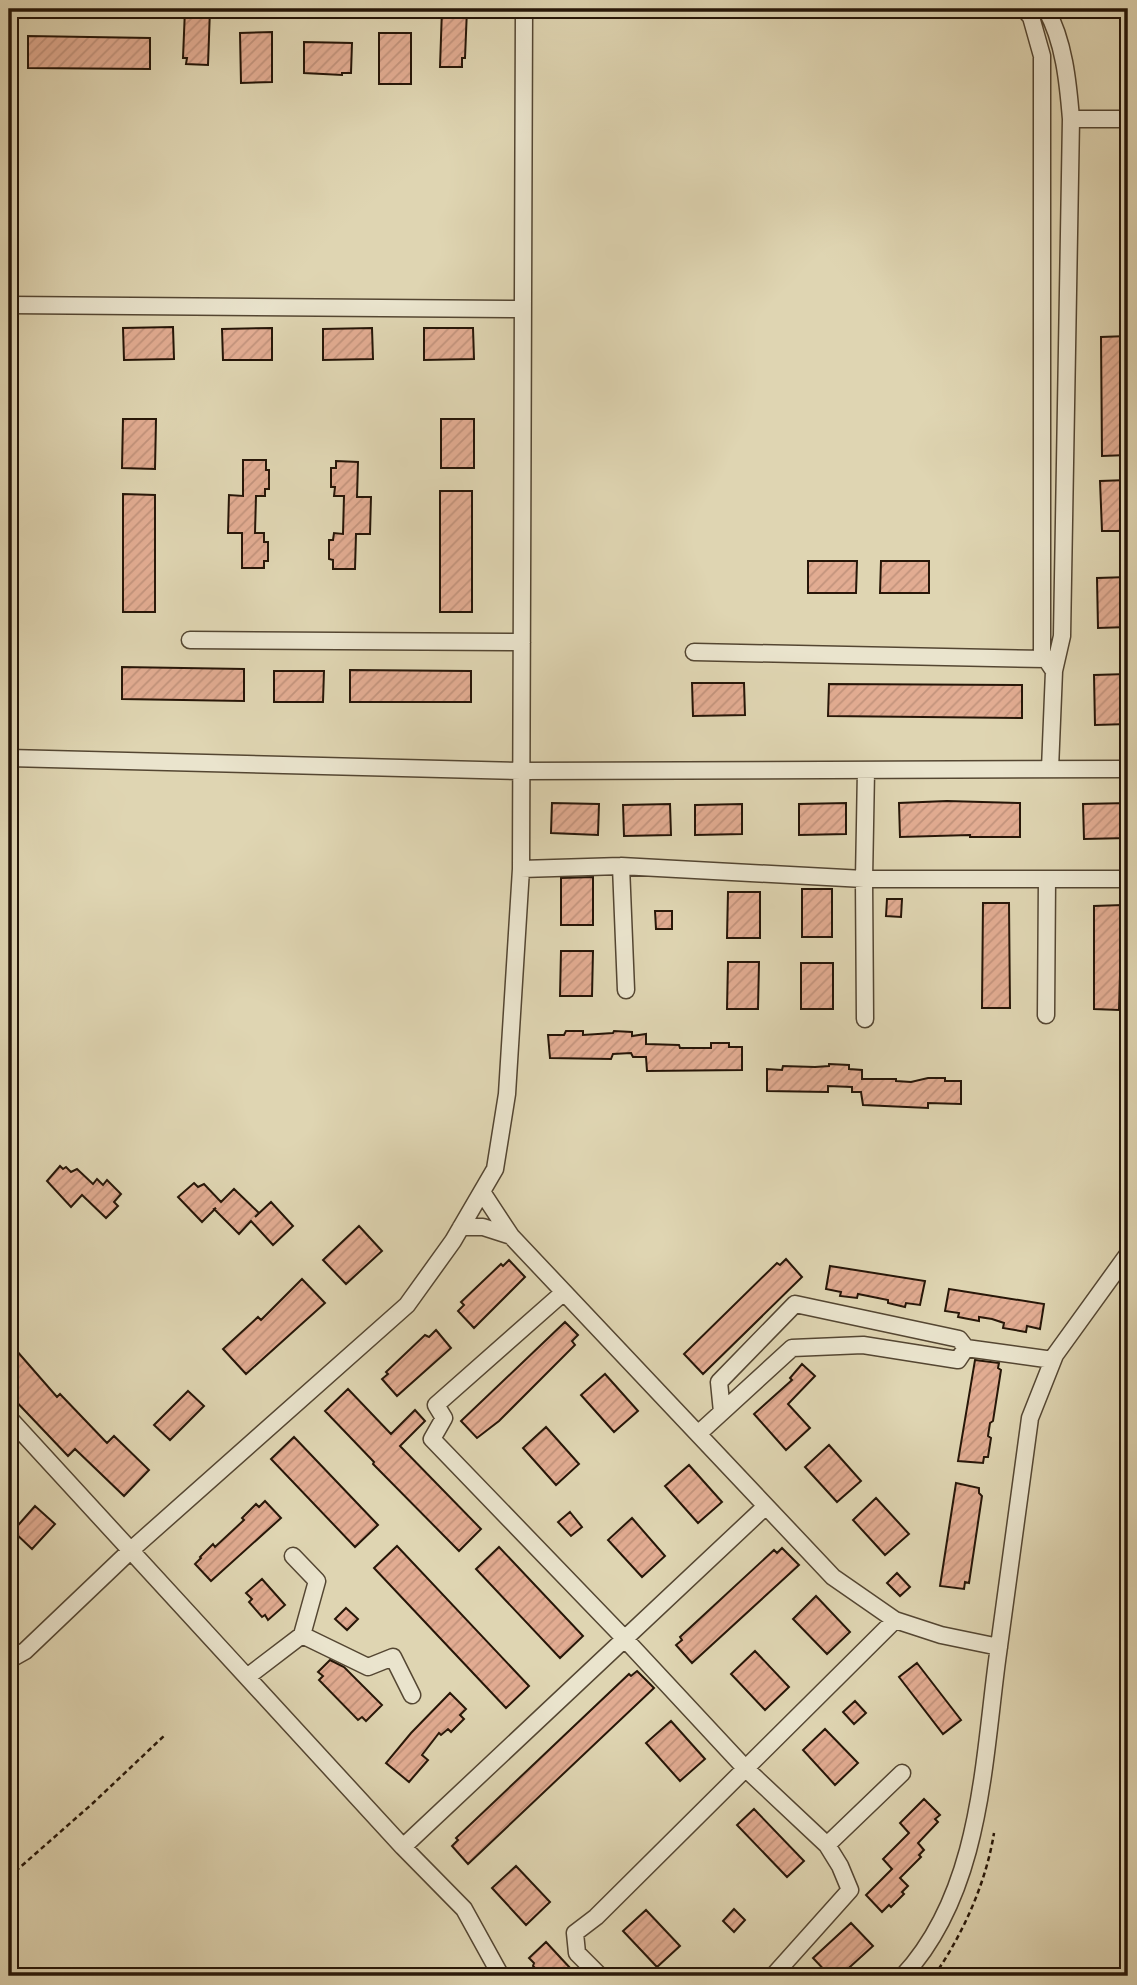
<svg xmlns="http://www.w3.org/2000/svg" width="1137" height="1985" font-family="'Gentium Book Plus',serif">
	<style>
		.building { fill: url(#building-hatch); stroke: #261608; stroke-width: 2 }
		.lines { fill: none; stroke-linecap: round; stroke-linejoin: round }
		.minor-casing { stroke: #544632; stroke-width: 19 }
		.path { stroke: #261608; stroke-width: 2.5; stroke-dasharray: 5 3.5; stroke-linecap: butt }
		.minor { stroke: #eae4cd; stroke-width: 16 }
	</style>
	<defs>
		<pattern id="building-hatch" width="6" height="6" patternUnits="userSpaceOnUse" patternTransform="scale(1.75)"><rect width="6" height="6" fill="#e2ac92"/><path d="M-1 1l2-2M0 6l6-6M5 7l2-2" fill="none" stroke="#c2937c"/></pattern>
	</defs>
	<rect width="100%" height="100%" fill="#dfd5b2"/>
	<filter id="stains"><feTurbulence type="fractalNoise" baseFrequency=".00286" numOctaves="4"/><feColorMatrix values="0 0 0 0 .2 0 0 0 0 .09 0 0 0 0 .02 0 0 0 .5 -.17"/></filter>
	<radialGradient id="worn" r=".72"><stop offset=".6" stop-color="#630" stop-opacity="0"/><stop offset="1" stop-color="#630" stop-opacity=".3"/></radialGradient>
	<path class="building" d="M185 9H210L208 65 186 64 187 58H183Z
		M442 9H467L465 58H462V67H440Z
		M272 32V82L241 83 240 33Z
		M379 33H411V84H379Z
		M28 36 150 38V69L28 68Z
		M304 42 352 43 351 73H342V75L304 73Z
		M173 327 174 359 124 360 123 328Z
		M272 328V360H223L222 329Z
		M372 328 373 359 323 360V329Z
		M424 328H473L474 359 424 360Z
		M1128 336V455L1102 456 1101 337Z
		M123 419H156L155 469 122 468Z
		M441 419H474V468H441Z
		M243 460H266V470H269V489H265V496H256L255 533H264V542H268V561H264V568H242V533H228L229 495 243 496Z
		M336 461 358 462 357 497H371L370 534H356L355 569H333V560L329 559V540H333L334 533 343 534 344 496H334L335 487H331V468H336Z
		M1128 480V531H1102L1100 481Z
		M440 491H472V612H440Z
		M123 494 155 495V612H123Z
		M808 561H857L856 593H808Z
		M881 561H929V593H880Z
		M1128 577V627L1098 628 1097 578Z
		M122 667 244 669V701L122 699Z
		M350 670 471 671V702H350Z
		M274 671H324L323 702H274Z
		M1127 674 1128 724 1095 725 1094 675Z
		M692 683H744L745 715 693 716Z
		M829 684 1022 685V718L828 716Z
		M947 801 1020 803V837H970V835L900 837 899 803Z
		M552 803 599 804 598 835 551 833Z
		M846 803V834L799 835V804Z
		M1128 803V838L1084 839 1083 804Z
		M670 804 671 835 624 836 623 805Z
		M742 804V834L695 835V805Z
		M593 877V925H561V878Z
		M802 889H832V937H802Z
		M728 892H760V938H727Z
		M887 899H902L901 917 886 916Z
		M983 903H1009L1010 1008H982Z
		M1122 905 1119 1010 1094 1009V906Z
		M655 911H672V929H656Z
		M561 951H593L592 996H560Z
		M728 962H759L758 1009H727Z
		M801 963H833V1009H801Z
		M566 1031H583V1035L613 1033 614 1031 632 1032V1036L646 1034V1044L679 1045 680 1048H711V1043H729V1047H742V1070L647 1071 646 1057H633L631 1053 613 1054 611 1059 550 1058 548 1035H564Z
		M829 1064 849 1065V1069L862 1070V1079H896V1081L911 1082 928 1078H945V1081H961V1104L928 1103V1108L863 1105 861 1092H852V1087L828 1086V1092L767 1091V1069L782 1070 783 1066 815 1067 829 1066Z
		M60 1166 63 1169 66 1167 71 1172 77 1169 93 1184 97 1179 103 1185 107 1180 121 1194 114 1202 118 1206 106 1218 82 1195 71 1207 47 1181Z
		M194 1183 198 1187 204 1184 221 1202 234 1189 259 1213 255 1217 271 1202 293 1226 273 1245 251 1221 239 1234 214 1209 216 1208 202 1222 178 1197Z
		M359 1226 382 1251 346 1284 323 1260Z
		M786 1259 802 1277 703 1374 684 1354 777 1263 780 1265Z
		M509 1260 525 1277 474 1328 458 1311 464 1305 461 1302 501 1264 503 1266Z
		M830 1266 925 1281 920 1305 906 1303 905 1307 888 1303V1300L858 1294 857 1298 840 1296 841 1292 826 1289Z
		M302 1279 325 1303 246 1374 223 1349 258 1317 261 1320Z
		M949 1289 1044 1304 1040 1329 1027 1326 1026 1332 1003 1328 1004 1323 992 1319 979 1317V1321L958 1317 959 1313 945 1311Z
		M565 1322 578 1335 572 1341 575 1345 499 1421 477 1438 461 1421Z
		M436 1330 451 1348 397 1396 382 1379 388 1374 386 1372 425 1335 429 1337Z
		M9 1342 57 1397 60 1394 107 1443 114 1436 149 1470 124 1496 75 1449 68 1456 9 1394Z
		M975 1360 999 1363 998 1368 1001 1370 993 1421 990 1423 988 1436 991 1438 988 1457H984L983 1463 958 1461Z
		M802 1364 815 1376 788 1404 810 1428 786 1450 754 1414 792 1380 790 1378Z
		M605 1374 638 1411 614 1432 581 1395Z
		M348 1389 391 1434 415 1410 425 1421 400 1446 481 1529 459 1551 373 1464 374 1462 325 1411Z
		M188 1391 204 1406 170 1440 154 1425Z
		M546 1427 579 1464 556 1485 523 1448Z
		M294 1437 378 1525 355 1547 271 1459Z
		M829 1445 861 1481 837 1502 805 1467Z
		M689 1465 722 1502 698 1523 665 1486Z
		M956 1483 979 1488V1493L982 1496 969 1583 965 1582 964 1589 940 1586Z
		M876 1498 909 1534 885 1555 853 1520Z
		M265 1501 281 1518 211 1581 195 1564 201 1558 200 1557 213 1544 215 1547 244 1520 242 1518 256 1504 259 1507Z
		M35 1506 55 1524 32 1549 13 1531Z
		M570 1512 582 1527 571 1536 558 1522Z
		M632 1518 665 1556 642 1577 608 1540Z
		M397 1546 529 1686 506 1708 374 1568Z
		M499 1547 583 1636 560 1658 476 1569Z
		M782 1548 799 1565 692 1663 676 1645 682 1640 680 1637 774 1550 777 1553Z
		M897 1573 910 1587 900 1596 887 1583Z
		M262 1579 285 1605 268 1620 265 1615 262 1617 249 1602 252 1599 246 1593Z
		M816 1596 850 1632 827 1654 793 1619Z
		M346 1608 358 1619 347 1630 335 1619Z
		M755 1651 789 1687 765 1710 731 1674Z
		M330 1660 344 1667 382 1705 366 1721 362 1717 358 1720 319 1680 323 1676 318 1672Z
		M917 1663 961 1720 943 1734 899 1677Z
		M637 1671 654 1688 468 1864 452 1846 458 1840 456 1838 629 1674 631 1676Z
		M450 1693 466 1709 460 1715 464 1719 451 1732 448 1729 441 1735 439 1733 422 1755 428 1760 409 1782 386 1763 411 1733Z
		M855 1701 866 1713 854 1724 843 1712Z
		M671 1721 705 1759 680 1781 646 1743Z
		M825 1729 858 1763 835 1785 803 1750Z
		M924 1799 940 1815 935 1819 938 1822 918 1843 924 1850 919 1855 921 1857 900 1878 908 1886 902 1892 904 1894 891 1907 889 1905 882 1912 866 1895 892 1869 883 1859 909 1833 900 1823Z
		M754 1809 804 1861 787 1877 737 1825Z
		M516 1866 550 1902 526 1925 492 1888Z
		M734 1909 745 1920 734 1932 723 1921Z
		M646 1910 680 1946 657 1967 623 1931Z
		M851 1923 873 1946 840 1976H830L813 1958Z
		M546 1942 571 1969 563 1976H543L533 1966 534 1963 529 1958Z"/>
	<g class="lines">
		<defs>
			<path id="minor" d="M1024 9 1031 17 1042 56V653L1054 671
				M1046 9C1064 41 1068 82 1071 119L1062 636 1054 671 1050 769
				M1071 119H1128
				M9 305 523 309
				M190 640 522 642
				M694 652 1046 659
				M9 758 521 771 1128 769
				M866 770 864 879H1128
				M521 869 621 866
				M626 990 621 866 864 879 865 1019
				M1046 1015 1047 879
				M482 1192 511 1236 833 1577 895 1620 941 1635 999 1647
				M461 1227H483L511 1236
				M564 1292 436 1405 444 1418 432 1439 624 1638 745 1768 827 1845 902 1773
				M722 1412 719 1382 795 1304 959 1339 966 1348 1053 1360
				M9 1418 403 1847 464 1909 501 1976
				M698 1434 792 1348 863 1345 958 1360 966 1348
				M302 1635 368 1667 393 1657 412 1695
				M9 1660 25 1651 131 1550 407 1305 453 1241 495 1169 507 1094 521 869 524 9
				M247 1677 302 1635 317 1581 293 1556
				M403 1847 766 1506
				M600 1976 577 1953 575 1933 596 1917 895 1620
				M773 1976 850 1890 840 1866 827 1845
				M903 1976C980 1893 983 1767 997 1661 1008 1580 1019 1499 1030 1418L1055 1355 1128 1254"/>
		</defs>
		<use href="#minor" class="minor-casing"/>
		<path class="path" d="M9 1877 92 1804 166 1734
			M934 1976C963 1934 986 1883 994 1833"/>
		<use href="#minor" class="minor"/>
	</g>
	<rect width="1137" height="1985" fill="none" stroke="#dfd5b2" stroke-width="35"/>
	<rect x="10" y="10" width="1116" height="1964" fill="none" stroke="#261608" stroke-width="3.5"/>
	<rect x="18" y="18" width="1102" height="1950" fill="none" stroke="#261608" stroke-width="2"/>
	<rect width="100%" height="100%" filter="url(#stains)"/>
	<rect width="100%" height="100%" fill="url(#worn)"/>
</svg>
